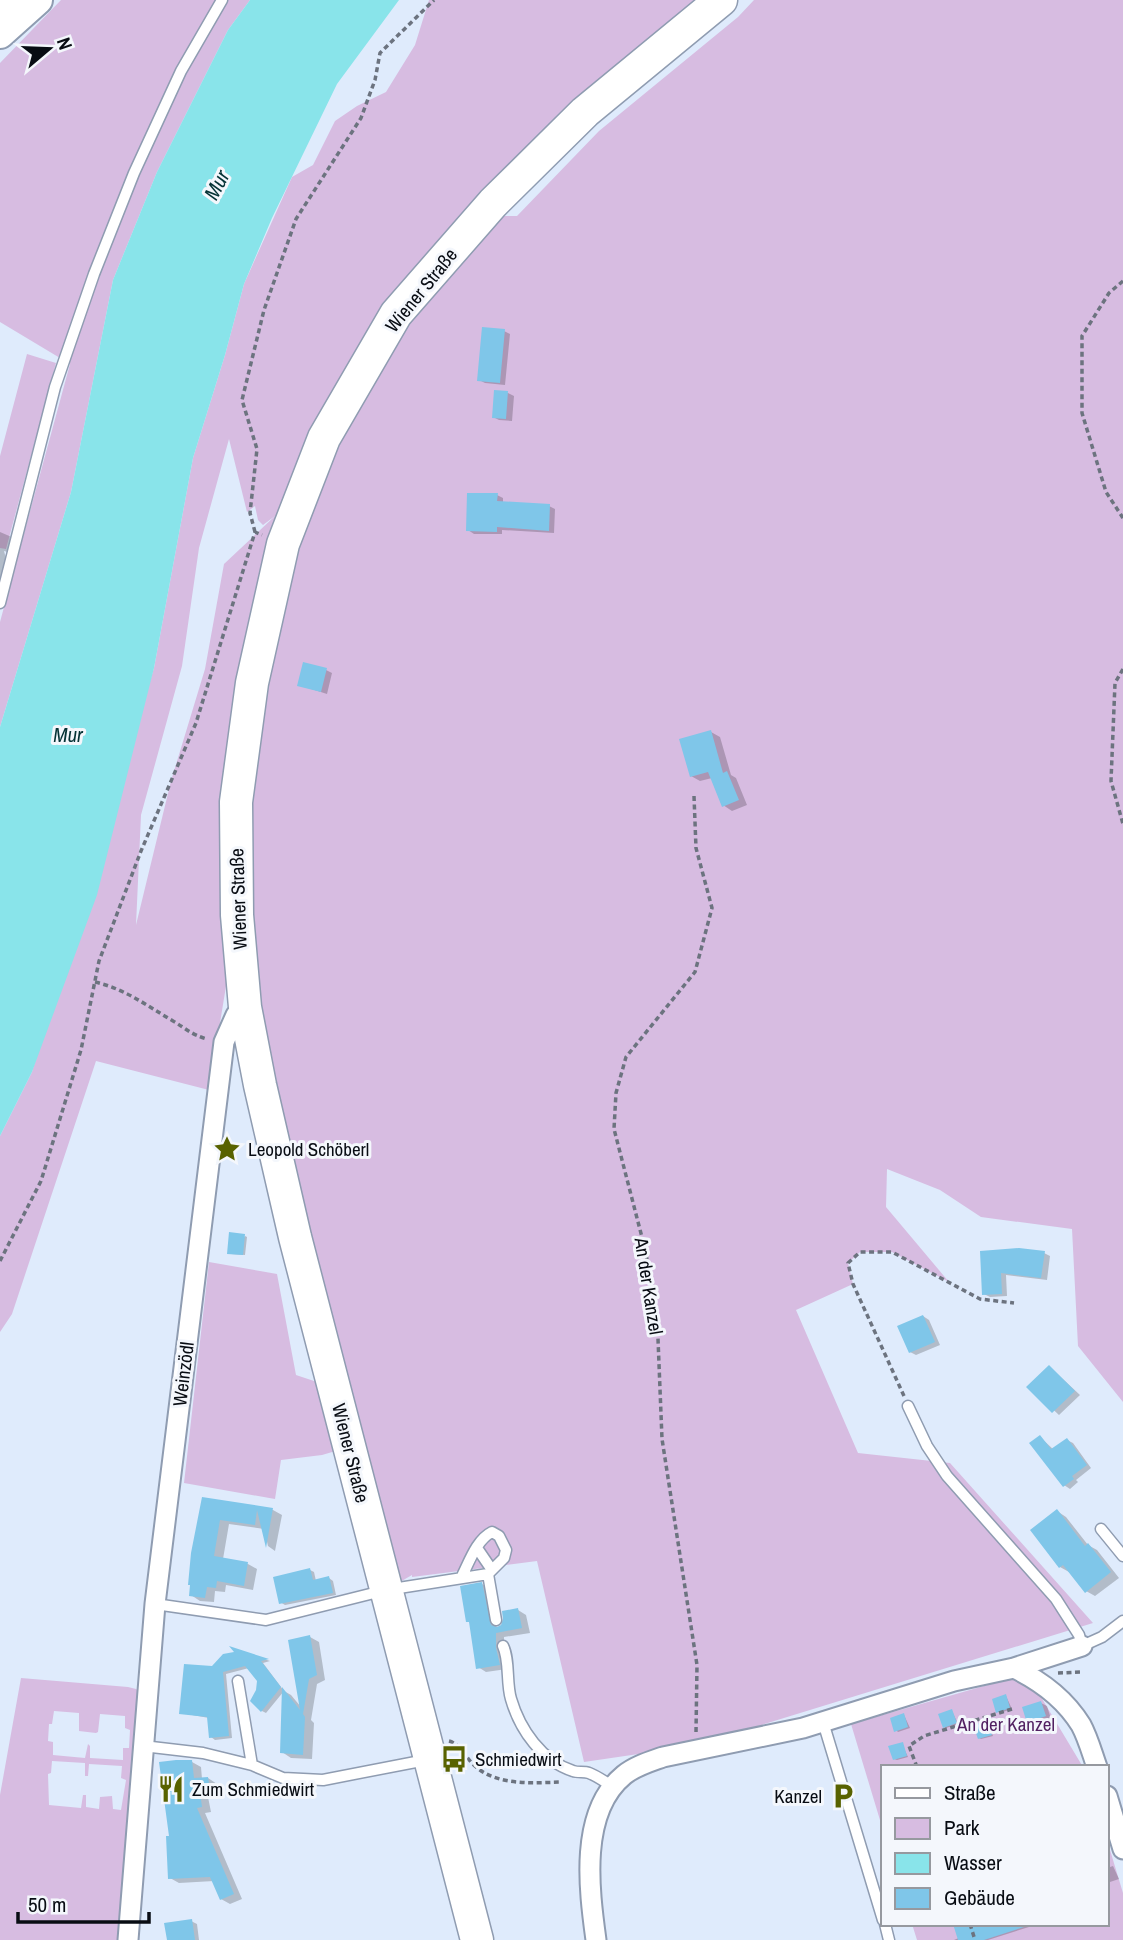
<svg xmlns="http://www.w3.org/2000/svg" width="1123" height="1940" font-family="'Archivo Narrow',sans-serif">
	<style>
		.green { fill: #d7bce1; fill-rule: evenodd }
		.water { fill: #89e4ea }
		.shadow { fill: #0003 }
		.building { fill: #7fc6e9 }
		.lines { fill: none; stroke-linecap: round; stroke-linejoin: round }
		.lane-casing { stroke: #8f9cb1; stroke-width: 13 }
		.street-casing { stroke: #8f9cb1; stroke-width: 23 }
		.secondary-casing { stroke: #8f9cb1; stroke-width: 32 }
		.primary-casing { stroke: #8f9cb1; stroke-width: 35 }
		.highway-casing { stroke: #8f9cb1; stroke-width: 40 }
		.path { stroke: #6c737f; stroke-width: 3.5; stroke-dasharray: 5 3.5; stroke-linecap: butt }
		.lane { stroke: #fff; stroke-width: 10 }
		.street { stroke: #fff; stroke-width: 19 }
		.secondary { stroke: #fff; stroke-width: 28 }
		.primary { stroke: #fff; stroke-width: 32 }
		.highway { stroke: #fff; stroke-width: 37 }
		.labels { text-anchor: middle; stroke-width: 6; stroke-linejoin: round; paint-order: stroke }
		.street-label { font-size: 19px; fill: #080c13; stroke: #f4f7fc }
		.poi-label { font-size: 19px; fill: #080c13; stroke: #f4f7fc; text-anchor: start }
		.park-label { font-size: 19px; fill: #512162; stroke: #f4f7fc }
		.water-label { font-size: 21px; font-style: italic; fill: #053336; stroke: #f4f7fc }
	</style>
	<rect width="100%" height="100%" fill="#dfebfc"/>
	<path class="green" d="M61 0H250L228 30 157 172 113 280 71 492 0 727V622L70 364 0 322V63Z
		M429 0H697L590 86 511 167 368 335 342 376 286 505 229 968 209 1090 96 1061 12 1314 0 1332V1136L32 1072 154 668 193 458 225 355 244 284 292 177 313 165 335 121 357 106 386 92 415 45ZM229 439 247 512 255 506 258 520 263 525 275 516 224 564 205 669 171 781 136 925 141 815 182 666 199 548Z
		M754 0H1123V1402L1078 1346 1072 1229 981 1217 940 1190 887 1169 886 1207 949 1282 892 1252H860L848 1263 853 1284 796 1310 858 1453 950 1463 1093 1623 693 1746 584 1762 537 1561 412 1577V1575L386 1590 237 915 276 573 396 314 457 269 503 216H517L599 131 738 17Z
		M27 354 56 363 6 549 0 548V456Z
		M209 1262 277 1274 296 1375 320 1383 339 1450 322 1455 281 1460 275 1499 184 1483Z
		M21 1678 128 1687 136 1689 147 1696 128 1940H0V1795ZM54 1711 79 1713V1731L96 1733 98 1732 100 1714 125 1716V1728L130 1730 129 1748H123V1760L90 1758V1746L88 1744 85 1758 53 1755V1742L48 1741 49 1724H52ZM52 1761 85 1763V1776H88L89 1764 122 1766 121 1778 126 1780 121 1810 113 1809 112 1796 100 1797 99 1809 86 1807V1795H83L81 1808 49 1805 48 1774 51 1773Z
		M1012 1678 1041 1697 1083 1767H883V1830L851 1724Z
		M1107 1840 1123 1893V1940H917L912 1924H1107Z"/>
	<path class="water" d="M250 0H399L337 84 272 218 244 284 225 355 193 458 154 668 97 895 32 1072 0 1136V727L71 492 113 280 157 172 228 30Z"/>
	<path class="shadow" d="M504 331 510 334 505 385 485 383 479 380Z
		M495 392 508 393 514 396 512 421 499 420 493 417Z
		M497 495 503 498V503L549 506 555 509 554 533 502 530V534H474L468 530Z
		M0 532 21 541 18 555 4 551 11 577 9 590 0 597Z
		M326 670 332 673 327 694 299 685Z
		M711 732 720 737 731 775 736 778 747 805 732 811 723 805 712 778 700 781 691 776Z
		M245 1236 247 1237 245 1255 231 1254Z
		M981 1252 1044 1253 1050 1256 1047 1280 1006 1275 1007 1296 990 1297 984 1294Z
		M923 1316 929 1320 940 1345 916 1355 910 1352Z
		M1050 1367 1080 1395 1059 1415 1029 1387Z
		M1040 1437 1054 1450 1067 1440 1073 1443 1091 1468 1076 1480 1078 1482 1070 1489 1064 1485Z
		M204 1499 273 1510 282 1515 275 1551 268 1546 264 1529 229 1524 223 1559 248 1564 257 1569 253 1590 226 1585 225 1592 215 1591 214 1602 200 1601 191 1595Z
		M1057 1511 1066 1517 1088 1545 1097 1550 1119 1578 1095 1596 1086 1591 1069 1572 1060 1567Z
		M310 1570 314 1572 316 1581 329 1578 333 1581 336 1595 285 1605 280 1602Z
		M482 1584 490 1589 497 1630 518 1610 526 1615 530 1633 504 1637V1654L507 1669 486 1672 478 1667 471 1623 467 1621Z
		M310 1637 319 1642 325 1680 317 1684 311 1720 314 1723 312 1759 291 1758 282 1752 284 1691 266 1713 262 1711 252 1700 258 1690V1681L249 1668 226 1674 232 1738 215 1740 211 1737 209 1718 181 1713 212 1668 237 1653 234 1649 270 1661 263 1663 284 1691 291 1695 301 1707Z
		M1006 1696 1012 1709 1000 1713 998 1711Z
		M1041 1703 1047 1706 1051 1719 1034 1725 1028 1721Z
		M952 1711 958 1724 946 1728 944 1727Z
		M904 1715 910 1728 898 1732 896 1730Z
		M987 1722 993 1736 981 1739 979 1738Z
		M902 1744 908 1757 897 1760 894 1759Z
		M192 1762 201 1767 202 1779 208 1778 217 1784 218 1796 208 1797 211 1812 205 1813 242 1899 230 1904 221 1899 214 1881 179 1883 170 1878 171 1837Z
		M1113 1866 1119 1879 1107 1883V1868Z
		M191 1921 197 1924 199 1940H168Z
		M991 1924H1028L1029 1927 988 1940H954Z"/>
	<path class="building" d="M482 327 505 329 500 383 477 381Z
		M494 390 508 391 506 419 492 418Z
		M467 493H498L497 501 550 504 549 531 497 527V532L466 531Z
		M303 662 327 668 321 692 297 686Z
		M711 730 723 773 727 771 739 800 722 807 708 772 690 777 679 739Z
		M229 1232 245 1234 243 1255 227 1254Z
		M1019 1248 1045 1251 1041 1278 1001 1273 1002 1294 982 1295 980 1251Z
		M923 1315 935 1342 909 1353 897 1326Z
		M1049 1365 1075 1391 1052 1413 1026 1387Z
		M1040 1435 1051 1449 1067 1438 1087 1465 1072 1476 1074 1479 1063 1487 1029 1443Z
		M202 1497 273 1508 266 1548 257 1510 255 1525 220 1520 214 1556 248 1562 244 1586 217 1581 216 1588 207 1587 205 1598 189 1596 190 1585H188L191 1553Z
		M1057 1509 1085 1546 1088 1543 1111 1572 1085 1593 1063 1565 1059 1568 1030 1530Z
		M310 1568 313 1580 329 1576 333 1593 279 1604 273 1577Z
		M482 1582 491 1625 497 1627 501 1625 503 1619 502 1611 518 1608 522 1628 496 1633V1648L500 1665 476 1669 469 1622H466L460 1586Z
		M310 1635 317 1675 309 1679 303 1714 305 1717 303 1755 280 1753 282 1687 300 1710 288 1640Z
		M229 1646 269 1659 261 1661 281 1687 261 1712 250 1701 256 1690 257 1681 245 1666 223 1672 229 1736 209 1738 207 1717 179 1714 184 1664 212 1666 223 1654 234 1652Z
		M1006 1694 1010 1708 996 1713 992 1699Z
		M1041 1701 1046 1716 1027 1723 1022 1707Z
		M952 1709 957 1723 943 1728 938 1714Z
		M904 1713 908 1727 894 1732 890 1718Z
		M987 1721 992 1735 978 1739 973 1725Z
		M903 1742 907 1756 893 1760 888 1746Z
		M176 1760H192L194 1778 208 1777 210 1791 200 1792 202 1807 197 1808 234 1894 220 1900 210 1877 168 1879 166 1836H169L159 1762Z
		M192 1919 195 1940H167L164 1923Z
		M953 1924H1023L1024 1927 984 1940H958Z"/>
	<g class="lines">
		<defs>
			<path id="lane" d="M0 603 55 387 94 274 134 173 181 71 222 0
				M908 1406 927 1446 947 1476 1056 1599 1079 1635 1082 1646 1102 1637 1123 1621
				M1101 1529 1123 1556
				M477 1548 492 1570
				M461 1578C469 1563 476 1540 492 1532L499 1536 506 1550 504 1558 488 1574
				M155 1604 266 1620 386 1590 488 1574 496 1620
				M503 1646C510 1660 506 1683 511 1699 520 1730 542 1761 573 1771 578 1773 584 1771 589 1773 597 1776 605 1782 612 1786
				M238 1681 252 1765
				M823 1722 883 1920
				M143 1746 203 1753 252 1765 283 1778 323 1780 426 1760
				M885 1924 889 1940"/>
			<path id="street" d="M1014 1668C1041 1681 1065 1699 1081 1725 1088 1738 1092 1753 1097 1767
				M1107 1796 1123 1849
				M128 1940 155 1604 224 1042 236 1015 245 1007
				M596 1940C589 1889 579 1812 624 1775 635 1766 649 1762 663 1757L803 1728 954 1681 1014 1668 1082 1646"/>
			<path id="secondary" d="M0 34 38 0"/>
			<path id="primary" d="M477 1940 295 1237 260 1085 245 1007 237 915 236 802 252 683 283 544 324 438 396 314 493 203 585 112 721 0"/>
			<path id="highway" d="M0 14 12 0"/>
		</defs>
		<use href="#lane" class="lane-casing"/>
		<use href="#street" class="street-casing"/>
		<use href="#secondary" class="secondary-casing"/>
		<use href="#primary" class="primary-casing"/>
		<use href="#highway" class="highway-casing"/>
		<path class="path" d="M1123 281 1109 293 1082 336V413L1106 492 1123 518
			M255 532 250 513 257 449 242 400 264 310 296 219 361 118 375 80 380 53 434 0
			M1123 669 1115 683 1111 781 1123 824
			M694 796 696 848 712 908 695 972 626 1057 616 1093 614 1129 645 1249 657 1314 662 1439 697 1665 696 1732
			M95 982C125 989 146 1005 173 1021 185 1028 192 1035 207 1039
			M0 1261 41 1181 81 1050 99 961 141 851 196 723 255 532 262 535
			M904 1396 853 1284 848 1263 860 1252H892L980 1299 1014 1303
			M1058 1673 1081 1672
			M449 1741C461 1744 466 1759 476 1767 498 1786 534 1783 562 1782
			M917 1767 909 1746 924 1736 1012 1709
			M970 1924 975 1940"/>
		<use href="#lane" class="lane"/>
		<use href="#street" class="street"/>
		<use href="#secondary" class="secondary"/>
		<use href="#primary" class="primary"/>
		<use href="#highway" class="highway"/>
	</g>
	<defs>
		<symbol id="sight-bare" viewBox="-9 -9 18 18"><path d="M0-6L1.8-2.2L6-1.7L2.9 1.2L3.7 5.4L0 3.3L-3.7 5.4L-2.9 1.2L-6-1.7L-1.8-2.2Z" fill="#586200" stroke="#f4f7fc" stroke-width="2.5" paint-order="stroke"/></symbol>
		<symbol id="bus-bare" viewBox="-9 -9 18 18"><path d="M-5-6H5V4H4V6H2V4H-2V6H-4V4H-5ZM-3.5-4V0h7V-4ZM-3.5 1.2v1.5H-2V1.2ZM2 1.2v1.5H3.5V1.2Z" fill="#586200" stroke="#f4f7fc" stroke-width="2.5" paint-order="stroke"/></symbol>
		<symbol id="restaurant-bare" viewBox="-9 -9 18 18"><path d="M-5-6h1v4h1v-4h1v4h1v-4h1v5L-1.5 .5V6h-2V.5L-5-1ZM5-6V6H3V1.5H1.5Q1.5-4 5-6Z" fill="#586200" stroke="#f4f7fc" stroke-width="2.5" paint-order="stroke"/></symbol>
		<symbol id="parking-bare" viewBox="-9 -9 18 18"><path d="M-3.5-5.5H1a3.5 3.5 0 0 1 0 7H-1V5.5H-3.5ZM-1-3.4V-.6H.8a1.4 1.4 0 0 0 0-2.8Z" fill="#586200" stroke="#f4f7fc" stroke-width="2.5" paint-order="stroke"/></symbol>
	</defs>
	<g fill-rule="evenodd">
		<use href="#sight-bare" x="208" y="1130" width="38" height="38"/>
		<use href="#bus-bare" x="435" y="1740" width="38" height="38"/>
		<use href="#restaurant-bare" x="152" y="1770" width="38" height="38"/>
		<use href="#parking-bare" x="824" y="1777" width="38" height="38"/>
	</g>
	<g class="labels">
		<g class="street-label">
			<text transform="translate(421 290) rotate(-51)" y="7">Wiener Straße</text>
			<text transform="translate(238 899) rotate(-92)" y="7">Wiener Straße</text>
			<text transform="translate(649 1286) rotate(81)" y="7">An der Kanzel</text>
			<text transform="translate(183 1374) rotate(-83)" y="7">Weinzödl</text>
			<text transform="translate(351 1453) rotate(76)" y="7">Wiener Straße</text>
		</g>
		<g class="poi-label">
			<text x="248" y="1156">Leopold Schöberl</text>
			<text x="475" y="1766">Schmiedwirt</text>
			<text x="192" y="1796">Zum Schmiedwirt</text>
			<text x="822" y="1803" text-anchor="end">Kanzel</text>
		</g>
		<g class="park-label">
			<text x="1006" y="1731">An der Kanzel</text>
		</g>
		<g class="water-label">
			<text transform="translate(217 185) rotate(-62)" y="7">Mur</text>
			<text x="68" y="742">Mur</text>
		</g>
	</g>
	<rect x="881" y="1765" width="228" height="161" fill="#f4f7fc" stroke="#96999f" stroke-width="2"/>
	<rect x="895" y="1788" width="35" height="10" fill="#ffffff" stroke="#96999f" stroke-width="2"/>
	<text x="944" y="1800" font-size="21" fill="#080c13">Straße</text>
	<rect x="895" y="1818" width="35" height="21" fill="#d7bce1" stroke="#96999f" stroke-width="2"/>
	<text x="944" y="1835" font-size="21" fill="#080c13">Park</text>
	<rect x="895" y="1853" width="35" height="21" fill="#89e4ea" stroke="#96999f" stroke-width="2"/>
	<text x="944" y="1870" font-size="21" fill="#080c13">Wasser</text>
	<rect x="895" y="1888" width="35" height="21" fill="#7fc6e9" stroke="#96999f" stroke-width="2"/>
	<text x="944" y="1905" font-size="21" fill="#080c13">Gebäude</text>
	<g transform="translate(49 49) rotate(71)" stroke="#f4f7fc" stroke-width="5" paint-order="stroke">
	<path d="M0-5L12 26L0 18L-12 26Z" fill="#080c13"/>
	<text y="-10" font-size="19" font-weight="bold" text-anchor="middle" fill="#080c13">N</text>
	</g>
	<path d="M18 1912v10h131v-10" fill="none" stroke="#080c13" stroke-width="3.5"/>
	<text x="28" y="1912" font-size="21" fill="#080c13" stroke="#f4f7fc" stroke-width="5" paint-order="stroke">50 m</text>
</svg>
